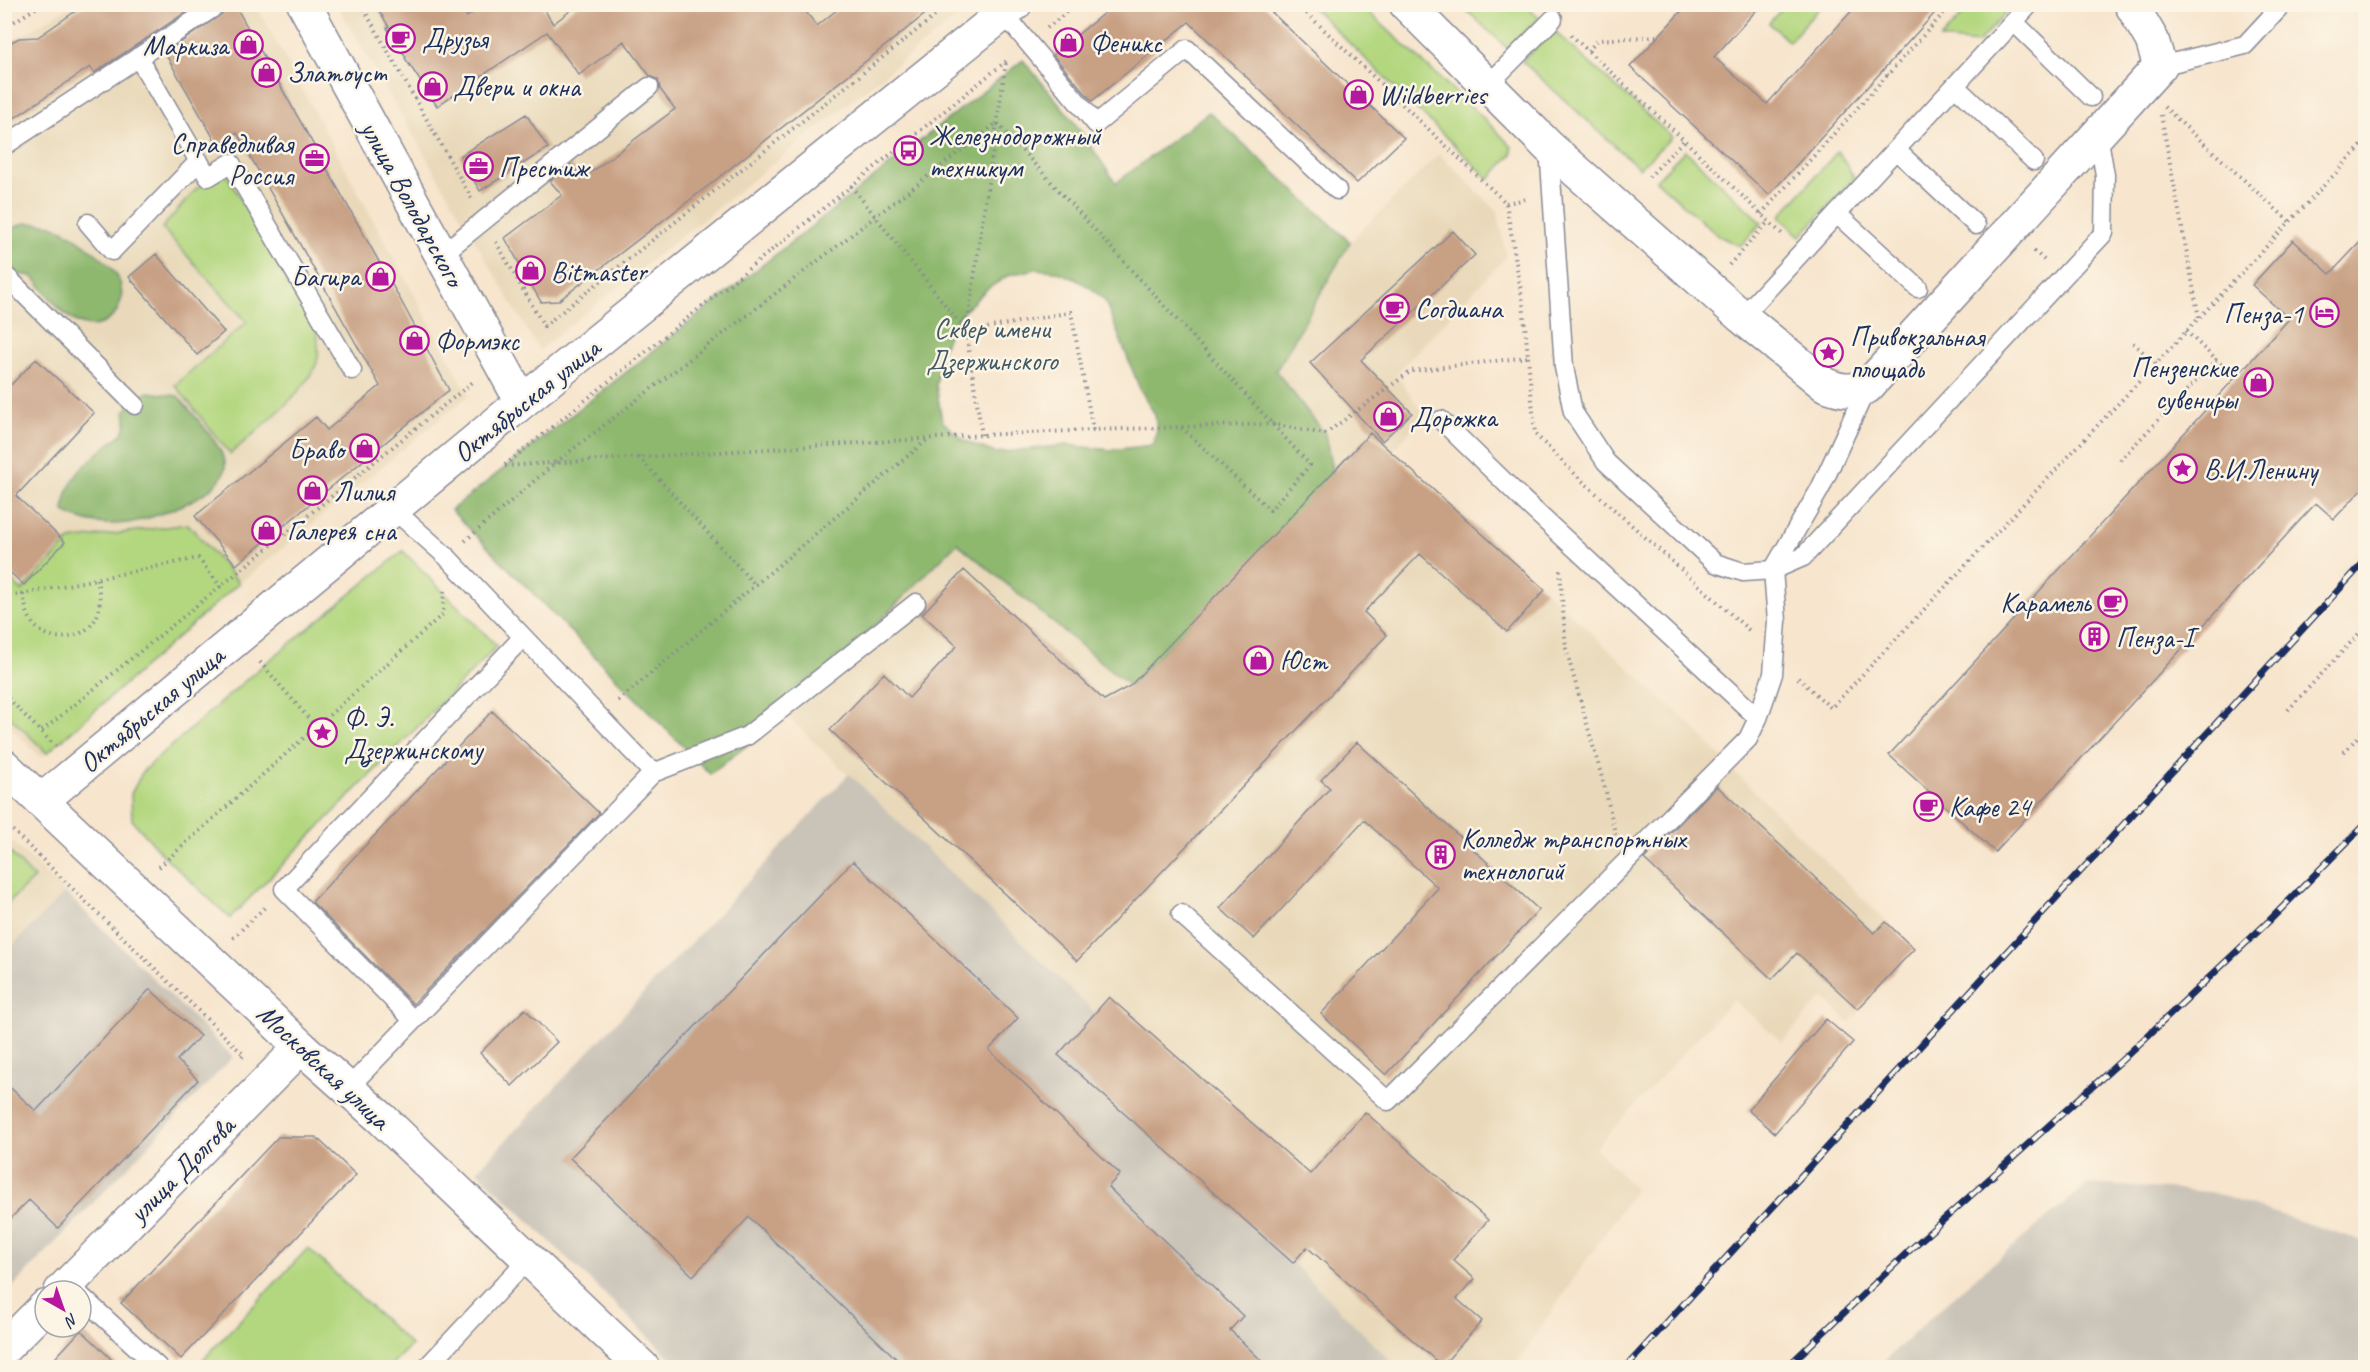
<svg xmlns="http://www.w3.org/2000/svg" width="2370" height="1372" font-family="Caveat,sans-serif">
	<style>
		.built { fill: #e9d9ba }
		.industrial { fill: #c9c3b8 }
		.green { fill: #b3d77f; stroke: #67836e; stroke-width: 1.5 }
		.forest { fill: #8eb86e; stroke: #547466; stroke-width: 1.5; fill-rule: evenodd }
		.building { fill: #c8a084 }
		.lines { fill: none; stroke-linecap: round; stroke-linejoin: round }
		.lane-casing { stroke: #898a96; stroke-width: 21 }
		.street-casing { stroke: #898a96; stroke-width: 36 }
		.secondary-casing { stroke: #898a96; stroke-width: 36 }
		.path { stroke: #898a96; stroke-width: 4; stroke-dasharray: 1.5 4.5; stroke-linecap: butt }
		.lane { stroke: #fff; stroke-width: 18 }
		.street { stroke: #fff; stroke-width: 33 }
		.secondary { stroke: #fff; stroke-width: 33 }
		.rail-casing { stroke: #1b2f5e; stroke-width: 7 }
		.rail { stroke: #fcf5e5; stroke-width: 4.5; stroke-dasharray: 14; stroke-linecap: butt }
		.labels { text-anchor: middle; stroke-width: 5; stroke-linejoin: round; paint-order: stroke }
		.poi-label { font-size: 28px; fill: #1b2f5e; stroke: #fcf5e5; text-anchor: start }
		.street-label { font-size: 28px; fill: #1b2f5e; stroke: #fcf5e5 }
		.park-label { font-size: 28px; fill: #415966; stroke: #fcf5e5 }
	</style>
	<rect width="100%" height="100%" fill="#fcf5e5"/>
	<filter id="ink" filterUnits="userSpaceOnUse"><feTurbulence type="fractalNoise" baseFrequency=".0167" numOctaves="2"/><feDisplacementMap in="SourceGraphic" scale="12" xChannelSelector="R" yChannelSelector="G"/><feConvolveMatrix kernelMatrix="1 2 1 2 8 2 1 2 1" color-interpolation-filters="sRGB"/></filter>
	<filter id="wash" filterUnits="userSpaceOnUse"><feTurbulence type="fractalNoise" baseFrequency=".008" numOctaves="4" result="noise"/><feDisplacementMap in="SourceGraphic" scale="24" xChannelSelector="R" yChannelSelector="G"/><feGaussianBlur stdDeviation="1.35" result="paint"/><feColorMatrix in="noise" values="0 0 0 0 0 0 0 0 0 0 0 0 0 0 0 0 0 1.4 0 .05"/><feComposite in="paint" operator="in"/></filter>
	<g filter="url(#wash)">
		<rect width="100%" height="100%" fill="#f7e5cd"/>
		<path class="built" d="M72 5H256L469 395 235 587 41 758 5 722V46Z
			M337 5H972L539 350Z
			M1439 154 1498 212 1506 257 1396 374 1425 415 1393 450 1695 729 1734 771 1914 949 1849 1023 1823 997 1782 1042 1733 1000 1595 1148 1635 1189 1514 1367H1397L1293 1263 1058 1055 1098 1016 786 715 957 543 1130 686 1325 434 1276 371 1350 242Z
			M4 834 65 892 5 953H4Z"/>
		<path class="industrial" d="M849 774 1098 1016 1058 1055 1293 1263 1397 1367H680L477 1171Z
			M65 892 233 1057 5 1295V953Z
			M2088 1184 2210 1192 2365 1242V1367H1878L1958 1292Z"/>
		<path class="green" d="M1310 5H1361L1494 128 1512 147V154L1489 179Z
			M1461 5H1525L1539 18 1508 49Z
			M1785 5H1822L1789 42 1769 23Z
			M1972 5H2014L1978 43 1940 39Z
			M1554 31 1672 137 1639 168 1522 61Z
			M1685 150 1762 223 1740 246 1717 235 1656 180Z
			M1838 151 1854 178 1800 237 1780 216Z
			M226 174 316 329C318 339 320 351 317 362 307 392 255 432 230 454L175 385 247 322 162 228 197 188Z
			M188 524 239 583 47 753 5 712V575L22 591 70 540Z
			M403 551 497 646 230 918 163 855 132 820 131 794 143 771 255 672Z
			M5 847 34 878 5 906Z
			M308 1248 411 1345 389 1367H196Z"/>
		<path class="forest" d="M1023 60 1072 119 1116 183 1209 112 1350 242 1276 371 1325 434 1333 475 1130 686 957 543 786 715 710 774 451 510ZM1036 269 1056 271 1075 279 1091 288 1105 301 1140 389 1155 415 1157 430 1153 445 1110 450 1068 445 995 453 965 441 942 421 936 385 941 353 949 333 961 314 987 289 1009 275Z
			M25 223C33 224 44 223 52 225 70 232 113 263 119 280 130 307 105 336 77 322 59 313 46 291 32 276L5 272 4 232Z
			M148 392 178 396C189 410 223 446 225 463 229 494 150 520 126 523 104 526 84 523 64 512 64 481 86 463 108 445 112 441 119 438 122 433 128 426 126 418 125 411L135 399Z"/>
		<g id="blocks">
			<path class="building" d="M86 4H194L187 10 188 11 94 73 90 67 4 125V46L19 38 38 37Z
				M375 4H459L467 17 485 4H541L553 24 579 4H800L817 26 844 4H938L708 186 558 301 541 302 505 238 562 195 550 181 571 165 582 179 675 109 660 89 658 80 650 76 624 41 579 75 547 32 437 106 405 58 406 57 387 28 389 27Z
				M1115 4H1263L1404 138 1357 183 1189 22 1092 101 1053 55Z
				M1688 4H1762L1714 57 1767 104 1858 4H1943L1769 195 1630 67Z
				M235 5 400 299 449 390 236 565 195 516 316 417 327 430 380 386 237 133 217 144 165 53Z
				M526 114 548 148 480 191 460 156Z
				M1453 231 1475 255 1361 360 1412 413 1382 441 1310 363Z
				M2366 236V485L2334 519 2316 503 1995 852 1889 755 2289 319 2252 285 2293 240 2330 274Z
				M156 254 224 332 197 355 129 277Z
				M36 359 94 413 16 496 65 542 24 585 4 567V392Z
				M1370 433 1545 590 1507 632 1420 554 1364 612 1387 635 1077 961 830 730 884 673 909 698 957 646 922 614 964 570 1104 700 1130 686Z
				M492 711 599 813 413 1004 312 902Z
				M1357 742 1539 910 1386 1075 1321 1014 1438 888 1364 820 1254 939 1220 908 1330 788 1321 780Z
				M1717 786 1874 933 1886 922 1914 949 1858 1009 1797 953 1772 979 1644 859Z
				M853 861 1018 1018 989 1050 1120 1174 1108 1187 1243 1316 1230 1330 1269 1368H906L749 1217 693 1276 570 1158Z
				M150 989 200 1036 177 1060 198 1080 58 1228 29 1200 4 1225V1082L36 1111Z
				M1109 997 1310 1174 1365 1112 1488 1220 1453 1260 1475 1279 1457 1299 1482 1321 1442 1366 1307 1247 1293 1263 1058 1055Z
				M525 1009 557 1042 512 1086 480 1053Z
				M1826 1019 1853 1042 1775 1133 1748 1110Z
				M278 1137H316L356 1175 181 1359 121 1303Z
				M81 1330 97 1345 120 1368H46Z"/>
		</g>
	</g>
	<g filter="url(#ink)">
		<use href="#blocks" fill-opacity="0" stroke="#898a96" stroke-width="1.5"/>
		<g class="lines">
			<defs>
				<path id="lane" d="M1004 14 1096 124 1187 49 1337 190
					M2014 22 2091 97
					M138 57 208 177 231 163 352 370
					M2160 66 2245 45 2283 4
					M1487 86 1553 19
					M1955 86 2034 161
					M4 146 219 4
					M1549 148 1564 367 1573 412 1606 462 1715 563 1743 572 1773 570 1803 557 2104 233 2105 175 2098 134
					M1896 150 1976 225
					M1837 214 1918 288
					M88 223 112 251 199 161
					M441 255 649 87
					M4 277 6 276 135 405
					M1742 317 2030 4
					M1441 420 1522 499 1758 718
					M393 509 447 557 653 773
					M1181 914 1388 1101 1748 739 1758 718 1773 674 1777 621 1773 570 1820 489 1867 387
					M413 1020 284 889 523 637
					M348 1088 653 773 747 736 916 603
					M81 1296 159 1368
					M426 1368 528 1259"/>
				<path id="street" d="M304 4 522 402
					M1406 4 1549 147 1742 317 1824 384C1840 391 1850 392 1867 387L2160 66 2152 40 2131 4
					M41 801 522 402 1015 4
					M301 1047 382 1119 643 1368"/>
				<path id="secondary" d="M4 766 301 1047 61 1291
					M4 1348 45 1307"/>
			</defs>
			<use href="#lane" class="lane-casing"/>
			<use href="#street" class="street-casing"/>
			<use href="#secondary" class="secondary-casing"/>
			<path class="path" d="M361 4 472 199
				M4 28 42 4
				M1047 28 1077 4
				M1571 35 1684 140 1784 236
				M1588 51 1598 40 1659 36
				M1883 70 1888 76
				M2164 107 2290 222
				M2161 115 2199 318
				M1649 177 1684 140
				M851 186 966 331
				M1506 203 1528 199
				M1761 214 1952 4
				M496 242 544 326 950 4
				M2034 251 2044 260
				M1729 265 1769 221
				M2186 331 2216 360
				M966 332 1006 62
				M2133 343 2156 364
				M1528 357 1535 434 1579 478 1752 633
				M982 435 966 332 1071 312 1093 430
				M639 457 755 585
				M2120 460 2216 360 2237 376
				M505 465 1009 59
				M505 466 982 435 1093 430 1272 424 1325 434 1411 371 1528 357 1523 303 1506 203 1297 4
				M465 541 555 463 997 123 1310 465 1270 510 1181 427
				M1560 570 1566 649 1606 792 1616 838
				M23 594C25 605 27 616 34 625 51 645 86 640 97 616 102 604 99 591 97 579
				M4 598 198 558 221 587
				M260 662 316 727
				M1798 678 1831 708 2366 141
				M4 694 56 747
				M618 701 928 439
				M2288 710 2366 626
				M42 731 474 381
				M2344 752 2366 728
				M4 822 244 1055 241 1058
				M159 867 443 614 444 591
				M233 938 266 906"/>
			<use href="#lane" class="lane"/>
			<use href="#street" class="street"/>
			<use href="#secondary" class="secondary"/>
			<defs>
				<path id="rail" d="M1625 1368 2366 560
					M1786 1368 1912 1248 2121 1061 2269 921 2366 823"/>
			</defs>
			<use href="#rail" class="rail-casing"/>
			<use href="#rail" class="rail"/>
		</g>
	</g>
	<defs>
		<symbol id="cafe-ring" viewBox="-11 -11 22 22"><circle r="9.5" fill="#fcf5e5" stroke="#b5179e" stroke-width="1.5"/><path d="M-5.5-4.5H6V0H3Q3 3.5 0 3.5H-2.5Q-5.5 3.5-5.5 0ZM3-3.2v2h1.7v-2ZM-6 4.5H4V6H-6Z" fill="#b5179e"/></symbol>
		<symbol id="shop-ring" viewBox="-11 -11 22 22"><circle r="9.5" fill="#fcf5e5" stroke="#b5179e" stroke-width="1.5"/><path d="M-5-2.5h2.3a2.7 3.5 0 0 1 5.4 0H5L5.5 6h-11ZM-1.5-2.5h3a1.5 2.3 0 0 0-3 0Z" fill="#b5179e"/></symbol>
		<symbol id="bus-ring" viewBox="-11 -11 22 22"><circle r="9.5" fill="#fcf5e5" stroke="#b5179e" stroke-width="1.5"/><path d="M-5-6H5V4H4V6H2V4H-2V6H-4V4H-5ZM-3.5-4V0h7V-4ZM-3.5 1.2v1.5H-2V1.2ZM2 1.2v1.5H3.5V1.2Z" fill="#b5179e"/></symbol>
		<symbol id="office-ring" viewBox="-11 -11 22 22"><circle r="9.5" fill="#fcf5e5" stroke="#b5179e" stroke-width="1.5"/><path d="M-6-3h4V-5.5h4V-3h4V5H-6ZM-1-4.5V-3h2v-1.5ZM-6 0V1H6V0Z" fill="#b5179e"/></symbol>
		<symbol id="hotel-ring" viewBox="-11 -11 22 22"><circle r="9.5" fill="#fcf5e5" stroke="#b5179e" stroke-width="1.5"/><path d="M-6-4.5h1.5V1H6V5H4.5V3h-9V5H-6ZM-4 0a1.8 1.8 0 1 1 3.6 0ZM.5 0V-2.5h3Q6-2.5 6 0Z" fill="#b5179e"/></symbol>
		<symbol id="sight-ring" viewBox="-11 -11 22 22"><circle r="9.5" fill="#fcf5e5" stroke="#b5179e" stroke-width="1.5"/><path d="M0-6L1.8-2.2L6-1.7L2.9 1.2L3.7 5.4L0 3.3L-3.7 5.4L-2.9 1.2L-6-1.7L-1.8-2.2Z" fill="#b5179e"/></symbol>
		<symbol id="building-ring" viewBox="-11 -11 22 22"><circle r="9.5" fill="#fcf5e5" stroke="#b5179e" stroke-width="1.5"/><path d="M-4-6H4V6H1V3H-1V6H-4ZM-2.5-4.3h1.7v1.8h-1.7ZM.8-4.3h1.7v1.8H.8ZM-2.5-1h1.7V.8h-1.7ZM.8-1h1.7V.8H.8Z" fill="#b5179e"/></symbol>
	</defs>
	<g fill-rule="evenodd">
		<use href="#cafe-ring" x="384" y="22" width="33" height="33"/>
		<use href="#shop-ring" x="1052" y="26" width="33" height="33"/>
		<use href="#shop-ring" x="232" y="28" width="33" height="33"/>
		<use href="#shop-ring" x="250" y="56" width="33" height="33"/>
		<use href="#shop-ring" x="416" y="70" width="33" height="33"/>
		<use href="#shop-ring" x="1342" y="78" width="33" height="33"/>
		<use href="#bus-ring" x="892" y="134" width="33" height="33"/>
		<use href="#office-ring" x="298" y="142" width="33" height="33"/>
		<use href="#office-ring" x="462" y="150" width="33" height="33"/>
		<use href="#shop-ring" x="514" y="254" width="33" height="33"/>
		<use href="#shop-ring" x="364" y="260" width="33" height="33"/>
		<use href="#cafe-ring" x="1378" y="292" width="33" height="33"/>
		<use href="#hotel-ring" x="2308" y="296" width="33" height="33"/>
		<use href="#shop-ring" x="398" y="324" width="33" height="33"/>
		<use href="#sight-ring" x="1812" y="336" width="33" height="33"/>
		<use href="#shop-ring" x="2242" y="366" width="33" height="33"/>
		<use href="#shop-ring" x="1372" y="400" width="33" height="33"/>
		<use href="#shop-ring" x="348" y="432" width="33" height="33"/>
		<use href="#sight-ring" x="2166" y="452" width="33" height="33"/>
		<use href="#shop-ring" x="296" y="474" width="33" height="33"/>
		<use href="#shop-ring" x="250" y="514" width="33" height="33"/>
		<use href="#cafe-ring" x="2096" y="586" width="33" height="33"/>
		<use href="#building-ring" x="2078" y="620" width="33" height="33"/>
		<use href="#shop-ring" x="1242" y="644" width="33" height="33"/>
		<use href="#sight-ring" x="306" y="716" width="33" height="33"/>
		<use href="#cafe-ring" x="1912" y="790" width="33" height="33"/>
		<use href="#building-ring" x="1424" y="838" width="33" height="33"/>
	</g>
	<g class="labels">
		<g class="poi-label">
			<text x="422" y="48">Друзья</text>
			<text x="1090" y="52">Феникс</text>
			<text x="228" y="55" text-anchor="end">Маркиза</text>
			<text x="287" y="82">Златоуст</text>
			<text x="453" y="96">Двери и окна</text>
			<text x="1379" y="104">Wildberries</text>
			<text x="929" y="145">Железнодорожный<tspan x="929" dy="32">техникум</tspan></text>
			<text x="293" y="153" text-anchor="end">Справедливая<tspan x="293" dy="32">Россия</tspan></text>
			<text x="499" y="177">Престиж</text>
			<text x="551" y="281">Bitmaster</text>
			<text x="360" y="286" text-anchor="end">Багира</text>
			<text x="1415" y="318">Согдиана</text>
			<text x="2303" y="323" text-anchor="end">Пенза-1</text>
			<text x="1850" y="346">Привокзальная<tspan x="1850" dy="32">площадь</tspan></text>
			<text x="435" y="350">Формэкс</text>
			<text x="2237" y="377" text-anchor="end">Пензенские<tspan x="2237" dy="32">сувениры</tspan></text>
			<text x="1410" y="427">Дорожка</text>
			<text x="344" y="459" text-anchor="end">Браво</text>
			<text x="2204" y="479">В.И.Ленину</text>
			<text x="334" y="501">Лилия</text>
			<text x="287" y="540">Галерея сна</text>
			<text x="2091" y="612" text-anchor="end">Карамель</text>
			<text x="2116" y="647">Пенза-I</text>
			<text x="1280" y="670">Юст</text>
			<text x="344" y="727">Ф. Э.<tspan x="344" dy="32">Дзержинскому</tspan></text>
			<text x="1949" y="816">Кафе 24</text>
			<text x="1461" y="848">Колледж транспортных<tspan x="1461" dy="32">технологий</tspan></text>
		</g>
		<g class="street-label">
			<text transform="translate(413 203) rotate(61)" y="10">улица Володарского</text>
			<text transform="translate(526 400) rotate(-39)" y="10">Октябрьская улица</text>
			<text transform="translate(151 709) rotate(-40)" y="10">Октябрьская улица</text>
			<text transform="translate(324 1066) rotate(43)" y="10">Московская улица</text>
			<text transform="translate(181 1169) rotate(-45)" y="10">улица Долгова</text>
		</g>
		<g class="park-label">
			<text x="992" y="338">Сквер имени<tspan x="992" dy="32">Дзержинского</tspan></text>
		</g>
	</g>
	<rect width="2370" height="1372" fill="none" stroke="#fcf5e5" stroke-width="24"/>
	<g transform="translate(63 1309) rotate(140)"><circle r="28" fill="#fcf5e5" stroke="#a2a6af" stroke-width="1.5"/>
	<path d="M0-4.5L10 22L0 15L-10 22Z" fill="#b5179e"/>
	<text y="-9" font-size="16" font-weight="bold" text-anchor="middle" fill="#1b2f5e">N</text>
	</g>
</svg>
